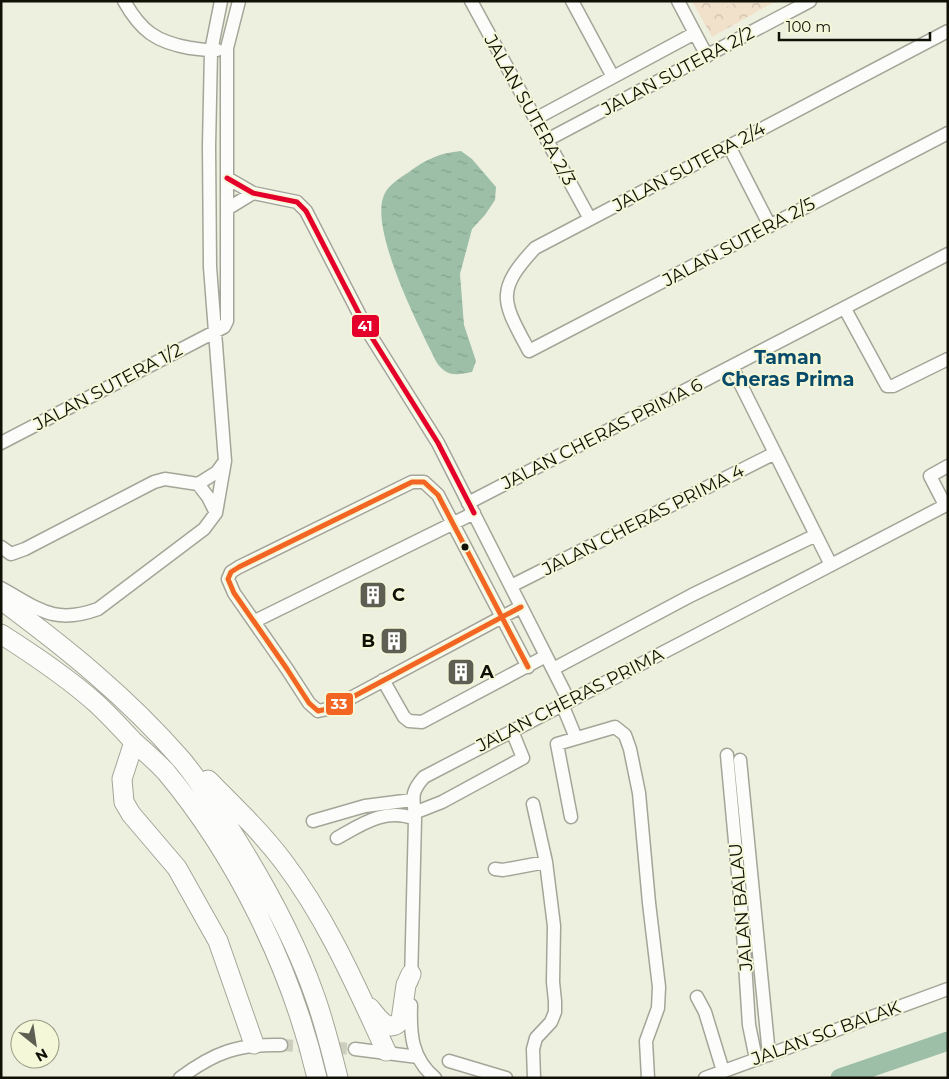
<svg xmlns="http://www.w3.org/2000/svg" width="949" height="1079" font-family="Montserrat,sans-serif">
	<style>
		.park { fill: url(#park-crowns) }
		.pitch { fill: #f1e0ca }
		.water { fill: url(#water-ripples) }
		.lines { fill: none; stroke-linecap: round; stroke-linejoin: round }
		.river { stroke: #9dbfa8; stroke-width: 19 }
		.minor-tunnel { stroke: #cdcebe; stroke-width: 12; stroke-dasharray: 12 6; stroke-linecap: butt }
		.minor-casing { stroke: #a4a598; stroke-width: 15 }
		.highway-casing { stroke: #a4a598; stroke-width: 21 }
		.minor { stroke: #fcfdfa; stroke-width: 12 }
		.highway { stroke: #fcfdfa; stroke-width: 19 }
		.bus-1-casing { stroke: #f4f7d8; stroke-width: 9 }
		.bus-2-casing { stroke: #f4f7d8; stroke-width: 9 }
		.bus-1 { stroke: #e4002b; stroke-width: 5 }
		.bus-2 { stroke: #f26522; stroke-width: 5 }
		.bus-dot { fill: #101006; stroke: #f4f7d8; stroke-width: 2 }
		.labels { text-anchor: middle; stroke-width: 4; stroke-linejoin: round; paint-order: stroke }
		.street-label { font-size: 18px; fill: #101006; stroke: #f4f7d8 }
		.poi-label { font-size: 18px; font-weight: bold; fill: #101006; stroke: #f4f7d8; text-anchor: start }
		.neighbourhood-label { font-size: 19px; font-weight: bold; fill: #074a69; stroke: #f4f7d8 }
		.line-badge { stroke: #f4f7d8; stroke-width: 2 }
		.badge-label { font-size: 14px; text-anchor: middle; font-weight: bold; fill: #fff }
	</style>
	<defs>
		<pattern id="park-crowns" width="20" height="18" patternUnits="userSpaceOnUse" patternTransform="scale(1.25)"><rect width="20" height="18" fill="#f1e0ca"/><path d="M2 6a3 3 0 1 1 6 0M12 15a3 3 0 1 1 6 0" fill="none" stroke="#cebfac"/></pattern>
		<pattern id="water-ripples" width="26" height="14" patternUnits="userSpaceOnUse" patternTransform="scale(1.25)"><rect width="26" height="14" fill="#9dbfa8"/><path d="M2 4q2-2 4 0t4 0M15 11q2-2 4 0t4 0" fill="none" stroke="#86a38f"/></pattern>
	</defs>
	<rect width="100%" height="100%" fill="#eef0df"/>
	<path class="park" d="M692 1H776L712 37Z"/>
	<path class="pitch" d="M708 1H738L715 14Z"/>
	<path class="water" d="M461 151 472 159 496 187 495 200 485 215 472 229 460 274 464 325 476 361 472 372C456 375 447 377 437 363 420 329 369 230 384 195 389 184 400 178 409 172 426 159 440 153 461 151Z"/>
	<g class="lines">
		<path class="river" d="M840 1078 948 1041"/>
		<path class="minor-tunnel" d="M281 1045 355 1049"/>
		<defs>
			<path id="minor" d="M124 1C141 31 156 42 190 48 199 49 208 51 217 50
				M471 1 590 219
				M572 1 613 77
				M678 1 707 56
				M948 31 535 248C494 292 503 302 529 351L948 133
				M535 119 695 33
				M547 140 810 1
				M729 146 770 226
				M227 178 253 193 297 202 306 211 369 333 438 443 569 701
				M227 209 253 193
				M845 309 887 386H893L948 359
				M732 367 831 565
				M1 443 224 327 227 321V48L239 1
				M198 484 208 497 216 513
				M468 503 948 254
				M945 505 930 476 948 466
				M1 547 11 554 25 549 154 482 165 479 198 484 217 472 225 461
				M511 586 775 453
				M1 588C39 609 54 625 98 609L204 529 216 513 225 461 210 267 209 146 211 51 221 1
				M521 607 502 617 332 708 318 711 309 703 287 669 234 593 228 579 231 572 239 567 412 482H424L438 495 528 667
				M255 621 474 513
				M553 669 692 595 816 535
				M383 680 404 717 409 721 422 722 546 656
				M562 704 576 738
				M727 755 742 917 749 1025 756 1059
				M740 760 769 1055
				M533 804 546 862 554 926 553 982 555 1001V1012L551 1022 536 1038 533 1049 534 1078
				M414 813 442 802 523 758 512 731
				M571 817 557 744 615 727 625 735 630 749 639 793 649 903 659 987 658 1008 646 1041 648 1078
				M313 821 365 806 412 800
				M337 838C362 824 386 807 415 819
				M495 869 503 870 546 862
				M411 982 415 819C414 798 409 794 424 777L948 504
				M697 997 705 1012 723 1071
				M411 1005C410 1033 411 1058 435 1078
				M355 1049 418 1057
				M449 1061 506 1078
				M180 1078C215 1052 238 1044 281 1045
				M705 1078 948 989"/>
			<path id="highway" d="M1 600C66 648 127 697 180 758 197 777 211 801 226 823 260 876 293 934 314 994 324 1021 331 1050 338 1078
				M1 634C34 655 67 677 96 703 109 715 121 728 133 741 144 751 156 761 166 772 237 857 292 970 317 1078
				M134 742 122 779 124 802 131 814 177 868 218 941 254 1044
				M208 780C234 806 261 832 283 861 327 919 356 986 386 1051
				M370 1008C378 1018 389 1035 401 1020L406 985 411 974"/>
		</defs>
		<use href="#minor" class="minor-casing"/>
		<use href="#highway" class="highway-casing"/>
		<use href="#minor" class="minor"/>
		<use href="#highway" class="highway"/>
		<defs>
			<path id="bus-1" d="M227 178 253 193 297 202 306 211 369 333 438 443 474 513"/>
			<path id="bus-2" d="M521 607 502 617 332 708 318 711 309 703 287 669 234 593 228 579 231 572 239 567 412 482H424L438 495 528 667"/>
		</defs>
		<use href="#bus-1" class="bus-1-casing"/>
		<use href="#bus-2" class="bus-2-casing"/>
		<use href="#bus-1" class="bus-1"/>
		<use href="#bus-2" class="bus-2"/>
	</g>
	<defs>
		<symbol id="building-square" viewBox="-11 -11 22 22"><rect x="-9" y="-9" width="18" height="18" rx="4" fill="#5e5e52" stroke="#f4f7d8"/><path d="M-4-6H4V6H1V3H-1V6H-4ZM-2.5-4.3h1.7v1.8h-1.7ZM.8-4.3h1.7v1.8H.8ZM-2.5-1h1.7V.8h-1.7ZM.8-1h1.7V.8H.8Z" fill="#fff"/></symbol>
	</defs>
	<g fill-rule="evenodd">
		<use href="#building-square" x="357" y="579" width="32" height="32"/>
		<use href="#building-square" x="378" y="625" width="32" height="32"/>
		<use href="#building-square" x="445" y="656" width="32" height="32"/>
	</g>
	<circle class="bus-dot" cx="465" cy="547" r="4.5"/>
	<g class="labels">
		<g class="street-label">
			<text transform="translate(678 71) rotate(-28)" y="6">JALAN SUTERA 2/2</text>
			<text transform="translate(530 110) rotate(61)" y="6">JALAN SUTERA 2/3</text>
			<text transform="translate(689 167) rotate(-28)" y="6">JALAN SUTERA 2/4</text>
			<text transform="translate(739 242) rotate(-28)" y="6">JALAN SUTERA 2/5</text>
			<text transform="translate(108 387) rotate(-28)" y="6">JALAN SUTERA 1/2</text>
			<text transform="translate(602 434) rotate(-27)" y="6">JALAN CHERAS PRIMA 6</text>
			<text transform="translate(643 520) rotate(-27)" y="6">JALAN CHERAS PRIMA 4</text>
			<text transform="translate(570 700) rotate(-27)" y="6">JALAN CHERAS PRIMA</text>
			<text transform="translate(741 907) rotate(-95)" y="6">JALAN BALAU</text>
			<text transform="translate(826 1033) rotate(-20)" y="6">JALAN SG BALAK</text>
		</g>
		<g class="poi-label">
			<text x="392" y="601">C</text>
			<text x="375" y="647" text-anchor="end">B</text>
			<text x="480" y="678">A</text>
		</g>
		<g class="neighbourhood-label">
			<text x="788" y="364">Taman<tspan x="788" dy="22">Cheras Prima</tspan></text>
		</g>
	</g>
	<g class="line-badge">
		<rect x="351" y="314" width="29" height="24" rx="5" fill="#e4002b"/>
		<rect x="325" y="692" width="29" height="24" rx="5" fill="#f26522"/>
	</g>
	<g class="badge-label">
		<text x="365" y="331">41</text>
		<text x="339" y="709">33</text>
	</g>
	<rect width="949" height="1079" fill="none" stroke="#101006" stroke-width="5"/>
	<g transform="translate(35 1044) rotate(150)"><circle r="24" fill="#f4f7d8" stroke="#999b84"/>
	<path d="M0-4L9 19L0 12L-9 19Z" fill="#5e5e52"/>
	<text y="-8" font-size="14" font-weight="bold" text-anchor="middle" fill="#101006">N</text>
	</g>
	<path d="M779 32v8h151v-8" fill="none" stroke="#101006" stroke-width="2.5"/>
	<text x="786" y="32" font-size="15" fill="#101006" stroke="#f4f7d8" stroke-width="4" paint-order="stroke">100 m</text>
</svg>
